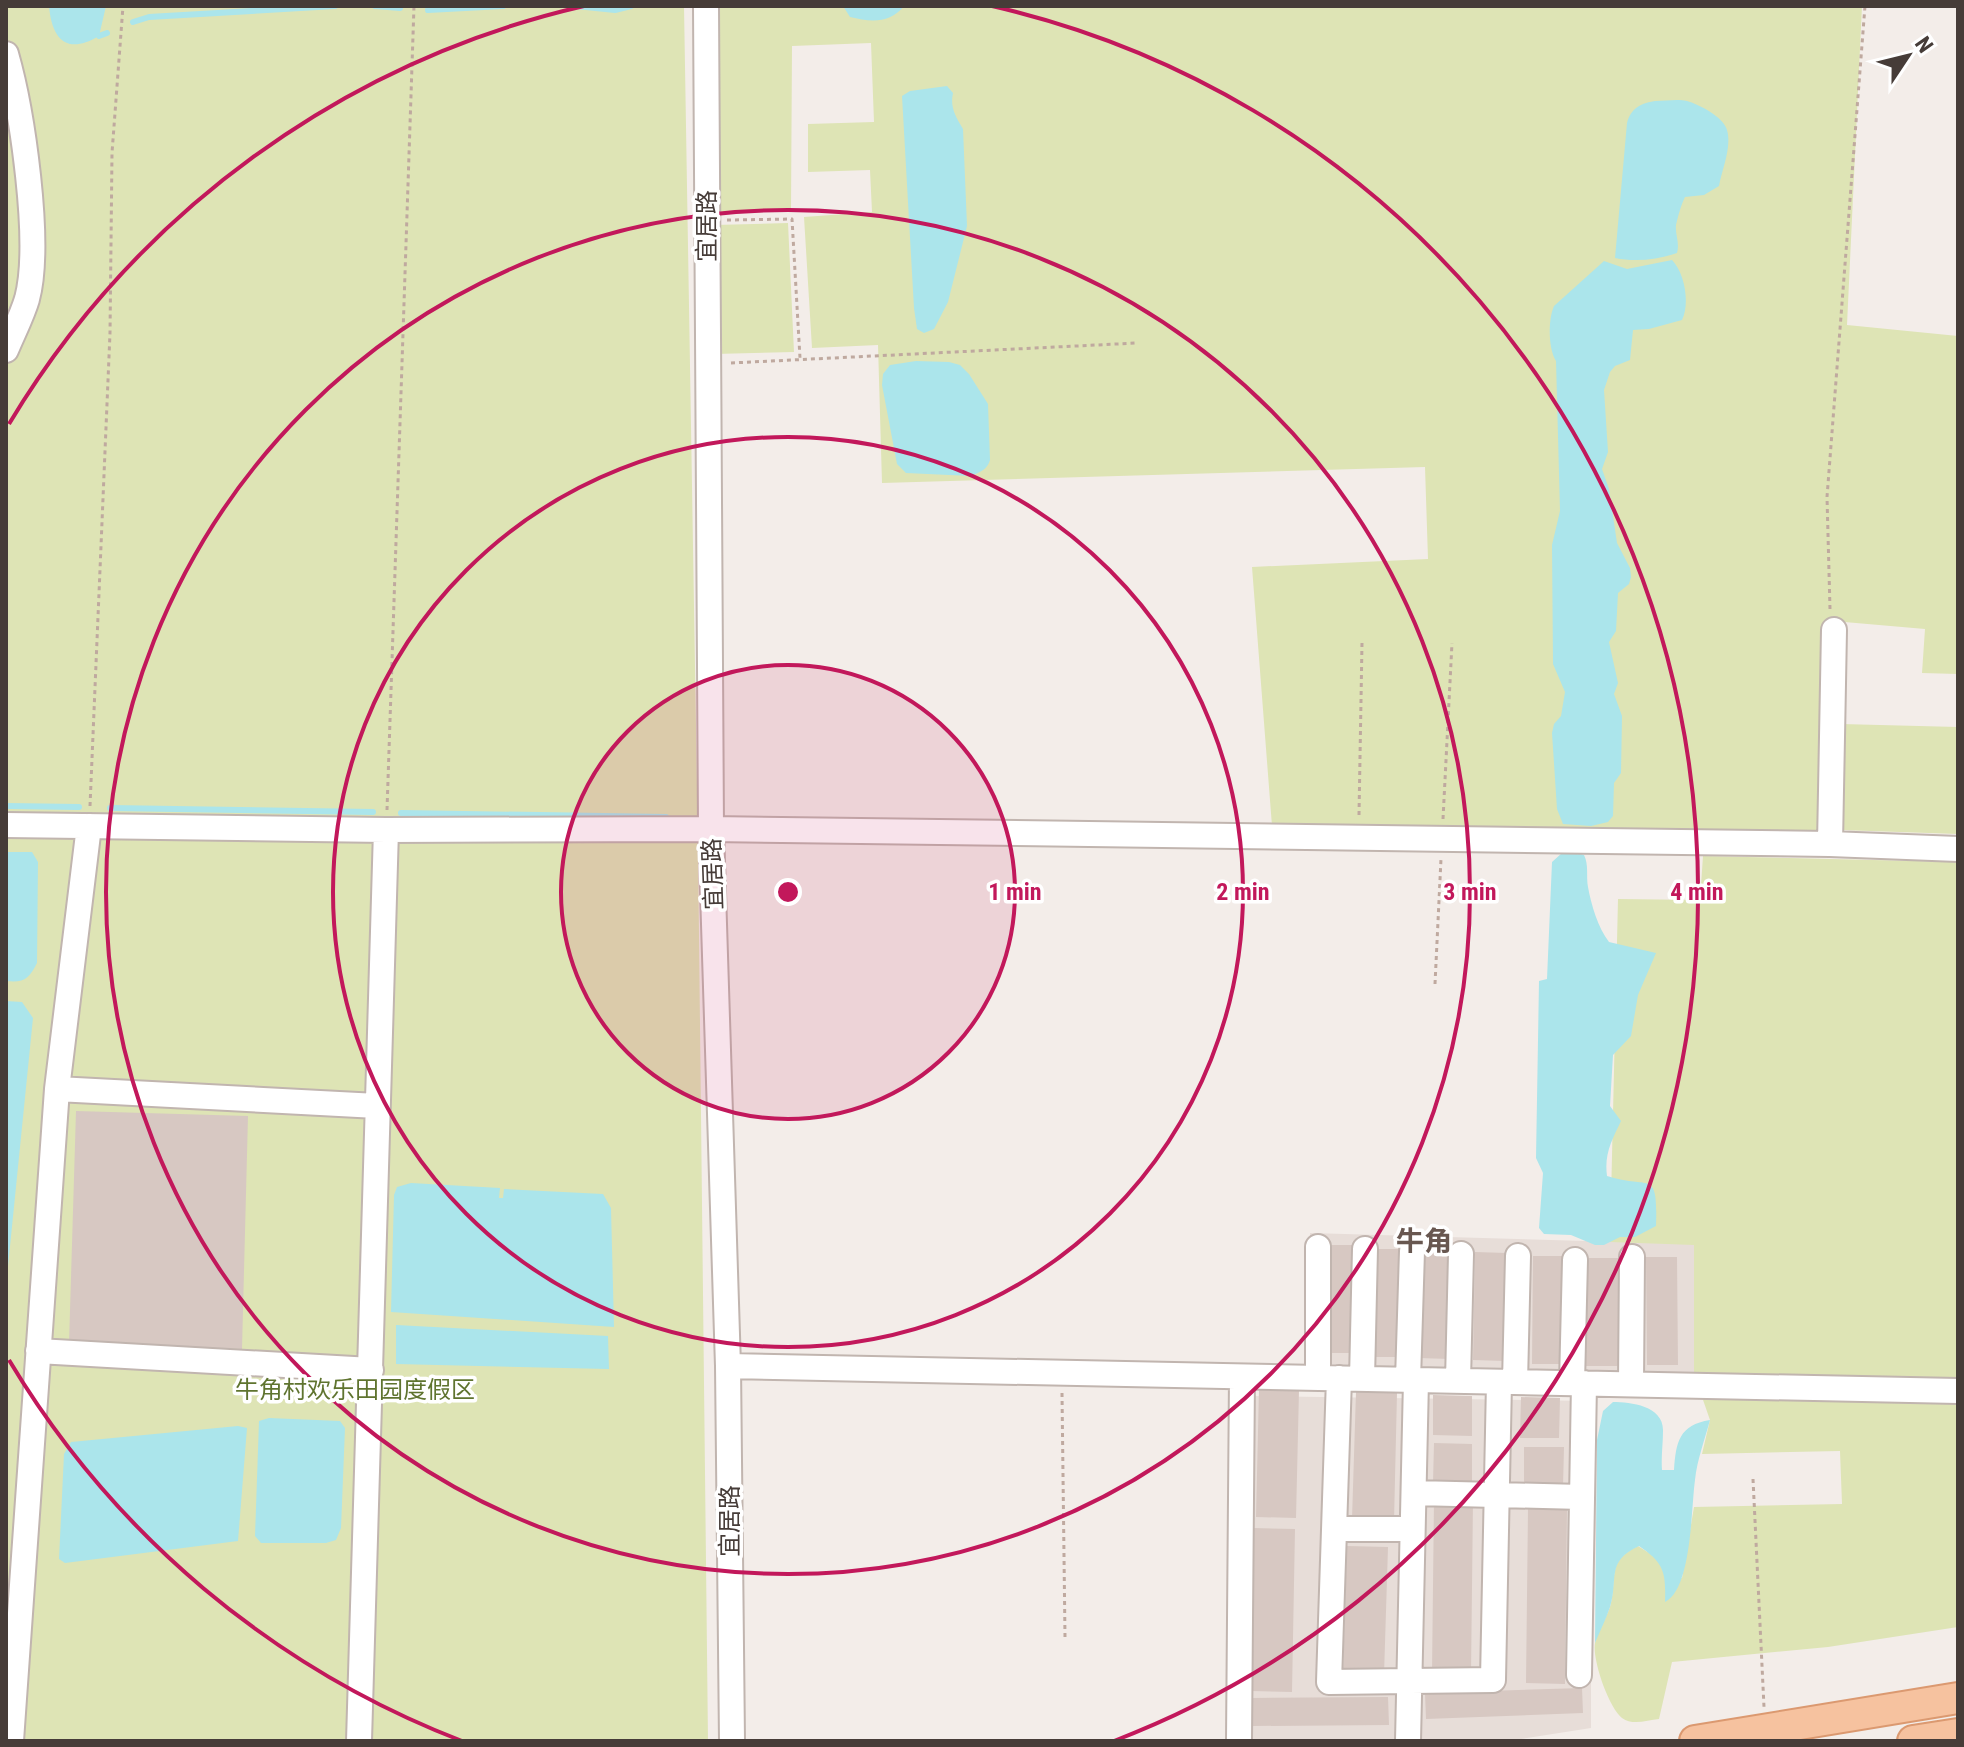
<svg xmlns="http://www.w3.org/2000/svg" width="1964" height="1747" font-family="'Roboto Condensed','Noto Sans SC',sans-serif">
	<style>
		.residential { fill: #e7ddd8 }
		.green { fill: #dee4b5 }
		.water { fill: #abe5eb }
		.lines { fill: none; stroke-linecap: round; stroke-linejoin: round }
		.stream { stroke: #abe5eb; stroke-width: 6 }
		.building { fill: #d7c8c2 }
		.minor-casing { stroke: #c1b5af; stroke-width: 28 }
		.major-casing { stroke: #db9970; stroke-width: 34 }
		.path { stroke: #bfa99f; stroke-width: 3; stroke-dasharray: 4 4; stroke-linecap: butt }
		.minor { stroke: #fff; stroke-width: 24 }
		.major { stroke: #f6c29f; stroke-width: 30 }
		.ring { fill: none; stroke: #c2185b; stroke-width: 4 }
		.labels { text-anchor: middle; stroke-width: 7; stroke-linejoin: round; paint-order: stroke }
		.street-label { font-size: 24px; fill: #463c38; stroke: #fff }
		.park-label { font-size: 24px; fill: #5f742f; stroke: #fff }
		.quarter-label { font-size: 28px; font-weight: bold; fill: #685750; stroke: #fff }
		.centre { fill: #c2185b; stroke: #fff; stroke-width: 4 }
		.ring-label { font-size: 24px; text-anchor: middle; font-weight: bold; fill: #c2185b; stroke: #fff; stroke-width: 7; stroke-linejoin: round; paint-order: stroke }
	</style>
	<rect width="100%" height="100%" fill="#f3ede9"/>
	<path class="residential" d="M1310 1233 1694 1244V1374L1312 1369Z
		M1249 1396 1591 1401V1728L1509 1741H1244Z"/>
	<path class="green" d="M6 6H684L698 846 708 1741H6Z
		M712 6H1862L1847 325 1958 336V674L1922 673 1925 629 1833 621 1823 834 1272 826 1252 567 1428 559 1425 467 882 483 878 345 812 348 804 217 872 212 870 170 808 172V124L874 122 871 43 792 46 791 210 715 213Z
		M788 223 794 352 714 354V225Z
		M1841 724 1958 727V834L1841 830Z
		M1703 856 1958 862V1627L1828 1647 1672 1662 1659 1719C1647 1720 1633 1726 1622 1718 1609 1708 1592 1660 1595 1643 1597 1630 1608 1617 1611 1603 1617 1575 1607 1561 1638 1546L1657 1558 1667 1579 1682 1578 1694 1507 1842 1504 1840 1451 1702 1454 1710 1420 1694 1374V1245L1610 1242 1618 899 1700 900Z"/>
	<path class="water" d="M49 6H106L99 36C67 55 52 40 49 6Z
		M843 6H904C890 24 870 22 850 17Z
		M947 86 953 93C950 107 955 116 963 129L967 226 948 302 934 329 924 333 917 329 914 308 902 96 910 91Z
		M1655 101C1665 101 1678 99 1687 101 1698 104 1724 117 1727 130 1732 147 1722 169 1719 186L1704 195 1685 197C1681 205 1678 216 1676 225 1675 235 1680 243 1677 253 1658 260 1634 262 1615 258L1627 123C1631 108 1641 103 1655 101Z
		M1672 260C1685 273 1690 304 1682 320L1649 329 1633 330 1630 360 1615 366 1610 372 1604 390 1608 452 1602 469 1609 489 1617 543 1630 568 1631 577 1629 584 1618 593 1616 631 1609 642 1618 683 1614 694 1622 716 1621 773 1614 783 1613 816 1608 822 1591 826 1563 824 1557 809 1552 733 1554 724 1561 716 1565 692 1553 664 1552 545 1560 511 1556 361C1548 349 1548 319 1554 306L1604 261 1627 269Z
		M916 361 949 362 960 365 969 374 988 404 990 460C987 470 980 472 971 476L906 473 897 464 882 385 883 374 890 365Z
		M6 852H32L38 862 37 963C29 979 24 983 6 981Z
		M1575 852 1584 855C1589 865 1586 876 1588 887 1591 904 1598 928 1609 942L1656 953 1638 995 1631 1036 1613 1055 1610 1106 1621 1121C1612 1140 1604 1154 1607 1176 1650 1190 1658 1167 1656 1226L1635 1237H1620L1604 1245H1595L1571 1235 1544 1234 1539 1228 1543 1173 1536 1158 1539 981 1547 979 1552 862 1562 853Z
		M6 1001 22 1002 33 1018 6 1286Z
		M411 1183 500 1188 499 1198H503L504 1189 603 1194 611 1208 614 1327 391 1312 394 1195 397 1187Z
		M396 1325 608 1336 609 1369 396 1364Z
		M1613 1402C1631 1402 1664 1406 1663 1431 1663 1444 1661 1457 1662 1470H1674C1676 1442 1679 1425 1710 1420 1705 1439 1697 1460 1695 1480 1691 1508 1692 1589 1665 1602 1666 1572 1664 1563 1639 1546 1605 1562 1619 1578 1610 1607 1606 1619 1600 1631 1595 1643L1597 1440 1603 1411Z
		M269 1418 340 1421 345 1428 341 1528 336 1540 326 1543H261L255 1536 259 1421Z
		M238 1426 247 1428 238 1541 65 1563 59 1559 64 1454 71 1442Z"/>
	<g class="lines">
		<path class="stream" d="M375 6 400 8
			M576 6 615 10 631 6
			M428 10 503 6
			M133 22 149 17 335 6
			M99 36 107 33
			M6 806 79 807
			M110 808 373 812
			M401 813 666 817"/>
	</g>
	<path class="building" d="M76 1111 248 1116 242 1349 69 1344Z
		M1324 1245H1355L1354 1353H1323Z
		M1371 1249H1403L1401 1357H1370Z
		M1420 1250 1451 1251 1450 1359 1418 1358Z
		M1475 1252 1507 1253 1505 1361 1473 1360Z
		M1533 1256H1565L1563 1364H1532Z
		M1646 1257H1677L1678 1365H1647Z
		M1587 1258H1619L1618 1366H1586Z
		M1259 1389 1299 1390 1296 1518 1256 1517Z
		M1356 1392 1397 1393 1394 1521 1352 1519Z
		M1433 1395 1472 1396V1436L1433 1435Z
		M1521 1397 1560 1398 1559 1438H1520Z
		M1434 1443 1472 1444V1484L1433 1483Z
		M1524 1447H1564L1563 1487H1524Z
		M1434 1499 1473 1500 1471 1675 1432 1674Z
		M1528 1509H1567L1565 1684 1526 1683Z
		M1253 1528 1295 1529 1292 1692 1251 1691Z
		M1347 1546 1388 1547 1384 1675 1343 1674Z
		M1582 1688 1583 1713 1426 1719 1425 1693Z
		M1388 1697 1389 1725 1253 1726 1252 1698Z"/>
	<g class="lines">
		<defs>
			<path id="minor" d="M706 6 711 829 728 1366 732 1741
				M6 54C22 110 42 243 27 299 22 316 13 333 6 350
				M6 825 386 830 711 829 1830 844 1958 849
				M1830 844 1834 630
				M57 1089 377 1106
				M38 1351 371 1370
				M728 1366 1958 1391
				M1318 1378V1247
				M1339 1378 1329 1682 1493 1680 1499 1382
				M1362 1379 1365 1249
				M1408 1380 1412 1251
				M1458 1381 1461 1254
				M1515 1382 1518 1256
				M1572 1383 1575 1260
				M1631 1384 1632 1257
				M1415 1493 1582 1497
				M1334 1529H1412
				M1579 1675 1584 1383
				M11 1741 57 1089 89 826
				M359 1741 386 830
				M1239 1741 1242 1377
				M1408 1741 1416 1380"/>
			<path id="major" d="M1695 1741 1958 1698
				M1913 1741 1958 1734"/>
		</defs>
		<use href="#minor" class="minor-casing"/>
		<use href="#major" class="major-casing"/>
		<path class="path" d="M727 220 792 219 800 358
			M731 363 1137 343
			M1830 609 1827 497 1865 6
			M90 806 110 333 112 153 123 6
			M387 810 414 6
			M1359 815 1362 643
			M1443 819 1452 643
			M1435 984 1441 859
			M1062 1393 1065 1637
			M1753 1479 1764 1707"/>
		<use href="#minor" class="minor"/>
		<use href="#major" class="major"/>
	</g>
	<circle cx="788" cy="892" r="227" fill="#c2185b" fill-opacity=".12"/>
	<g class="ring">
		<circle cx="788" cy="892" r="227"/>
		<circle cx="788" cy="892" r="455"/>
		<circle cx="788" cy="892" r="682"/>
		<path d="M462 1741A909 909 0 0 1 9 1360M9 424A909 909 0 0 1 584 6M992 6A909 909 0 0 1 1114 1741"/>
	</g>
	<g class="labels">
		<g class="street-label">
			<text transform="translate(707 226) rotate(-90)" y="8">宜居路</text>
			<text transform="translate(713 874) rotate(-92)" y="8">宜居路</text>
			<text transform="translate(730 1521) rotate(-90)" y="8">宜居路</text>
		</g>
		<g class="park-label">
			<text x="355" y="1398">牛角村欢乐田园度假区</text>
		</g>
		<g class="quarter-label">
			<text x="1424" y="1251">牛角</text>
		</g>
	</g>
	<circle cx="788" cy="892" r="12" class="centre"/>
	<g class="ring-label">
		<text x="1015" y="900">1 min</text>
		<text x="1243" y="900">2 min</text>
		<text x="1470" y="900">3 min</text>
		<text x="1697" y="900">4 min</text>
	</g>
	<rect width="1964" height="1747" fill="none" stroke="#463c38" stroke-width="16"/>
	<g transform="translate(1908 56) rotate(55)" stroke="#ffffff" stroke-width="6" paint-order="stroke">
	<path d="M0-6L14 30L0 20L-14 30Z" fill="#463c38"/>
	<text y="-12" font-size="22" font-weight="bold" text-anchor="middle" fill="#463c38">N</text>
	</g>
</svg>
